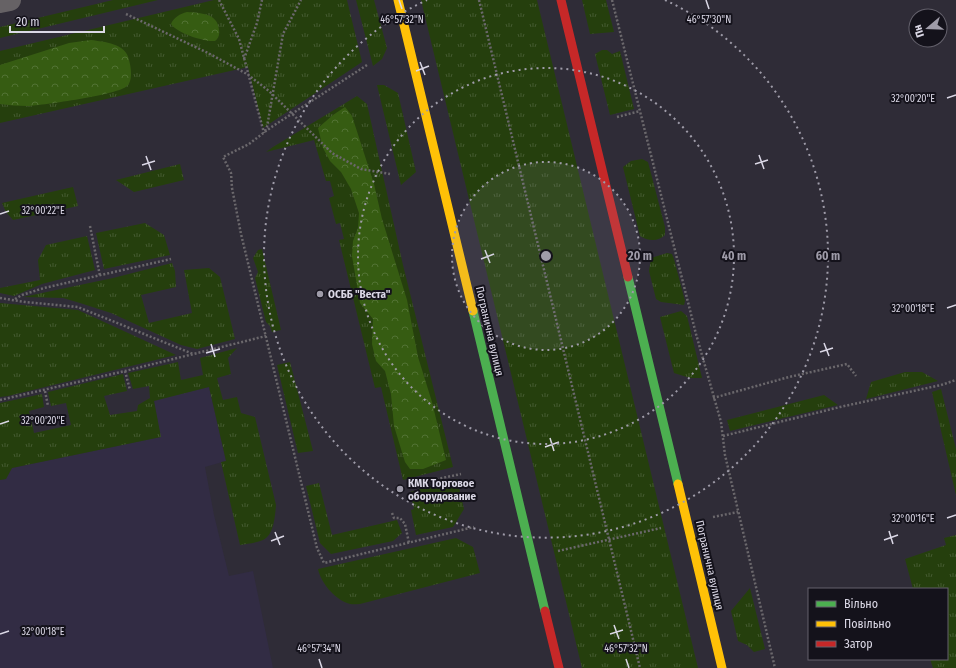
<svg xmlns="http://www.w3.org/2000/svg" width="956" height="668" font-family="'Fira Sans Condensed',sans-serif">
	<style>
		.built { fill: #322c44 }
		.grass { fill: url(#grass-tufts) }
		.forest { fill: url(#forest-crowns) }
		.lines { fill: none; stroke-linecap: round; stroke-linejoin: round }
		.path { stroke: #6b686c; stroke-width: 2.5; stroke-dasharray: 2 2; stroke-linecap: butt }
		.street { stroke: #666265; stroke-width: 22 }
		.fast { stroke: #4caf50; stroke-width: 9 }
		.slow { stroke: #ffc107; stroke-width: 9 }
		.jam { stroke: #c62828; stroke-width: 9 }
		.ticks { fill: none; stroke: #dbd8e6; stroke-width: 1.5 }
		.ring { fill: none; stroke: #9f9ca9; stroke-width: 2; stroke-dasharray: 2 4 }
		.poi-dot { fill: #9f9ca9; stroke: #14121b; stroke-width: 1.5 }
		.labels { text-anchor: middle; stroke-width: 4; stroke-linejoin: round; paint-order: stroke }
		.poi-label { font-size: 11px; font-weight: bold; fill: #dbd8e6; stroke: #14121b; text-anchor: start }
		.street-label { font-size: 11px; fill: #dbd8e6; stroke: #14121b }
		.ticks-label { font-size: 10px; text-anchor: middle; fill: #dbd8e6; stroke: #14121b; stroke-width: 4; stroke-linejoin: round; paint-order: stroke }
		.centre { fill: #9f9ca9; stroke: #14121b; stroke-width: 2 }
		.ring-label { font-size: 12px; text-anchor: middle; font-weight: bold; fill: #9f9ca9; stroke: #14121b; stroke-width: 4; stroke-linejoin: round; paint-order: stroke }
	</style>
	<defs>
		<pattern id="grass-tufts" width="24" height="20" patternUnits="userSpaceOnUse"><rect width="24" height="20" fill="#253f0d"/><path d="M3 7l-1-3M5 7V3M7 7l1-3M15 17l-1-3M17 17v-4M19 17l1-3" fill="none" stroke="#445a30"/></pattern>
		<pattern id="forest-crowns" width="20" height="18" patternUnits="userSpaceOnUse"><rect width="20" height="18" fill="#365c12"/><path d="M2 6a3 3 0 1 1 6 0M12 15a3 3 0 1 1 6 0" fill="none" stroke="#527334"/></pattern>
	</defs>
	<rect width="100%" height="100%" fill="#2f2c37"/>
	<path class="built" d="M209 387 226 461 205 467 214 515 229 576 253 571 273 668H0V480L6 479 12 468 160 437 154 400Z"/>
	<path class="grass" d="M113 0H158L0 38V27Z
		M214 0H347L362 62 263 128 248 67 0 123V51Z
		M356 0H374L387 48 382 59 373 66Z
		M421 0H537L698 668H582Z
		M582 0H606L614 32 590 34Z
		M602 50H607L612 54 620 51 634 109 610 115 595 54Z
		M377 85H384L398 93 416 172 401 185Z
		M357 96 367 104 403 265 453 467 403 480 381 387 375 388 339 240 344 239 340 223 336 224 329 198 334 196 330 181H326L314 140 266 152 273 147Z
		M642 159 648 162 665 227V235C658 242 648 241 640 236L623 167 631 161Z
		M180 164 184 180 134 192 116 180Z
		M73 187 78 206 13 220 6 212 2 203Z
		M145 223 164 235 170 255 104 269 96 233Z
		M87 236 95 270 42 284 14 296 0 293V288L40 280 38 260 46 245Z
		M262 249 281 330 272 332 270 326 266 322 255 278 258 272 253 258 258 250Z
		M667 253 672 254 674 259 685 301 684 305 661 302 656 299 649 271 651 258Z
		M172 263 175 271 176 287 141 295 149 323 192 313 184 270 209 268 220 277 235 339 197 349 181 345 111 313 80 303 63 298 23 297 113 278Z
		M0 303 78 310 176 355 8 396 0 397Z
		M681 311 687 316 702 378H690L674 373 660 317Z
		M237 348 228 358 231 374 217 378 223 400 237 397 241 413 255 417 276 505C275 516 274 535 263 540 256 543 247 544 240 545L221 462 226 461 209 387 154 401 161 437 12 468 6 479 0 480V403L42 394 44 407 29 411 34 433 71 425 66 403 51 406 48 392 123 374 127 391 104 396 110 415 137 411 138 405 150 398 149 386 133 389 128 373 178 362 181 380 203 375 200 358Z
		M290 362 313 451 298 453 277 365Z
		M905 372H922L938 381 866 399 871 382Z
		M941 389 956 449V495L932 392Z
		M824 395 838 405 730 431 727 420Z
		M457 479 464 509 453 527 416 535 411 510 414 509 410 492Z
		M319 483 332 535 397 520 402 533 393 541 331 554 320 543 306 486Z
		M956 535V668H933L930 659H947V589H913L905 559 946 545 944 538Z
		M456 538 473 547 480 573 360 604C356 604 351 605 347 603 334 598 321 583 318 569Z
		M750 588 765 649 754 652 747 645 738 641 731 611Z"/>
	<path class="forest" d="M187 12C200 13 218 13 219 30 220 35 218 39 215 41 204 42 177 33 171 24 174 17 180 14 187 12Z
		M91 40C104 42 126 43 129 60 131 67 133 81 127 86 118 95 43 105 28 106 18 106 9 105 0 104V65L69 43Z
		M345 107 352 116 374 184 382 219 407 300 418 357 432 402 446 460 423 469H410L405 462 394 426 391 394 385 371 376 361 372 344 373 319 360 303 352 256 353 241 358 228 359 213 351 189 341 172 330 161 323 148 318 128 333 115Z"/>
	<g class="lines">
		<path class="path" d="M219 0 239 39 264 133
			M479 0 640 668
			M612 0 696 334 721 422 725 455 775 668
			M126 14 208 53 247 74 269 91 332 153 361 169 390 174
			M244 59 257 23 262 0
			M367 65 270 128 249 144 223 157 231 173 232 188 241 234 317 548 324 563 474 527
			M617 117 640 111
			M265 131 267 127 283 34 301 0
			M90 226 100 276
			M0 298 25 302 78 307 193 354
			M15 299 22 295 44 288 171 259
			M125 371 130 390
			M45 391 48 406
			M713 398 789 377 847 364 856 376
			M0 400 125 371 266 336
			M723 436 840 407 941 385 956 380
			M409 485 461 474
			M392 513 394 518H400L405 524 409 543
			M713 517 738 512
			M558 551 661 528"/>
		<path class="street" d="M0 2 10 0"/>
		<path class="fast" d="M628 277 678 484
			M473 311 545 611"/>
		<path class="slow" d="M398 0 473 311
			M678 484 722 668"/>
		<path class="jam" d="M561 0 628 277
			M545 611 559 668"/>
	</g>
	<path class="ticks" d="M399 0 402 9M706 0 709 9M420 62 425 75M416 71 429 66M947 98 956 95M759 155 764 169M146 156 151 170M755 164 768 160M142 165 155 161M0 214 9 211M485 250 490 263M481 259 494 254M947 308 956 305M824 343 829 356M211 344 215 357M820 352 833 348M206 353 220 349M0 424 9 421M550 438 554 451M545 447 559 442M947 518 956 515M889 531 893 544M275 532 280 545M884 540 898 535M271 541 284 536M614 625 619 639M0 634 9 631M610 634 623 630M319 659 322 668M626 659 629 668"/>
	<circle cx="546" cy="256" r="94" fill="#9f9ca9" fill-opacity=".12"/>
	<g class="ring">
		<circle cx="546" cy="256" r="94"/>
		<circle cx="546" cy="256" r="188"/>
		<path d="M665 0A282 282 0 1 1 427 0"/>
	</g>
	<g class="poi-dot">
		<circle cx="320" cy="294" r="4"/>
		<circle cx="400" cy="489" r="4"/>
	</g>
	<g class="labels">
		<g class="poi-label">
			<text x="328" y="298">ОСББ "Веста"</text>
			<text x="408" y="487">КМК Торговое<tspan x="408" dy="13">оборудование</tspan></text>
		</g>
		<g class="street-label">
			<text transform="translate(490 331) rotate(77)" y="4">Погранична вулиця</text>
			<text transform="translate(710 565) rotate(77)" y="4">Погранична вулиця</text>
		</g>
	</g>
	<g class="ticks-label">
		<text x="402" y="23">46°57'32"N</text>
		<text x="709" y="23">46°57'30"N</text>
		<text x="913" y="102">32°00'20"E</text>
		<text x="43" y="214">32°00'22"E</text>
		<text x="913" y="312">32°00'18"E</text>
		<text x="43" y="424">32°00'20"E</text>
		<text x="913" y="522">32°00'16"E</text>
		<text x="43" y="635">32°00'18"E</text>
		<text x="319" y="652">46°57'34"N</text>
		<text x="626" y="652">46°57'32"N</text>
	</g>
	<circle cx="546" cy="256" r="6" class="centre"/>
	<g class="ring-label">
		<text x="640" y="260">20 m</text>
		<text x="734" y="260">40 m</text>
		<text x="828" y="260">60 m</text>
	</g>
	<rect x="808" y="588" width="140" height="72" fill="#14121b" stroke="#64616c"/>
	<rect x="816" y="601" width="20" height="6" fill="#4caf50" stroke="#64616c"/>
	<text x="844" y="608" font-size="12" fill="#dbd8e6">Вільно</text>
	<rect x="816" y="621" width="20" height="6" fill="#ffc107" stroke="#64616c"/>
	<text x="844" y="628" font-size="12" fill="#dbd8e6">Повільно</text>
	<rect x="816" y="641" width="20" height="6" fill="#c62828" stroke="#64616c"/>
	<text x="844" y="648" font-size="12" fill="#dbd8e6">Затор</text>
	<g transform="translate(928 28) rotate(251)"><circle r="19" fill="#14121b" stroke="#64616c"/>
	<path d="M0-3L7 15L0 10L-7 15Z" fill="#9f9ca9"/>
	<text y="-6" font-size="11" font-weight="bold" text-anchor="middle" fill="#dbd8e6">Пн</text>
	</g>
	<path d="M10 26v6h94v-6" fill="none" stroke="#dbd8e6" stroke-width="2"/>
	<text x="16" y="26" font-size="12" fill="#dbd8e6" stroke="#14121b" stroke-width="3" paint-order="stroke">20 m</text>
</svg>
